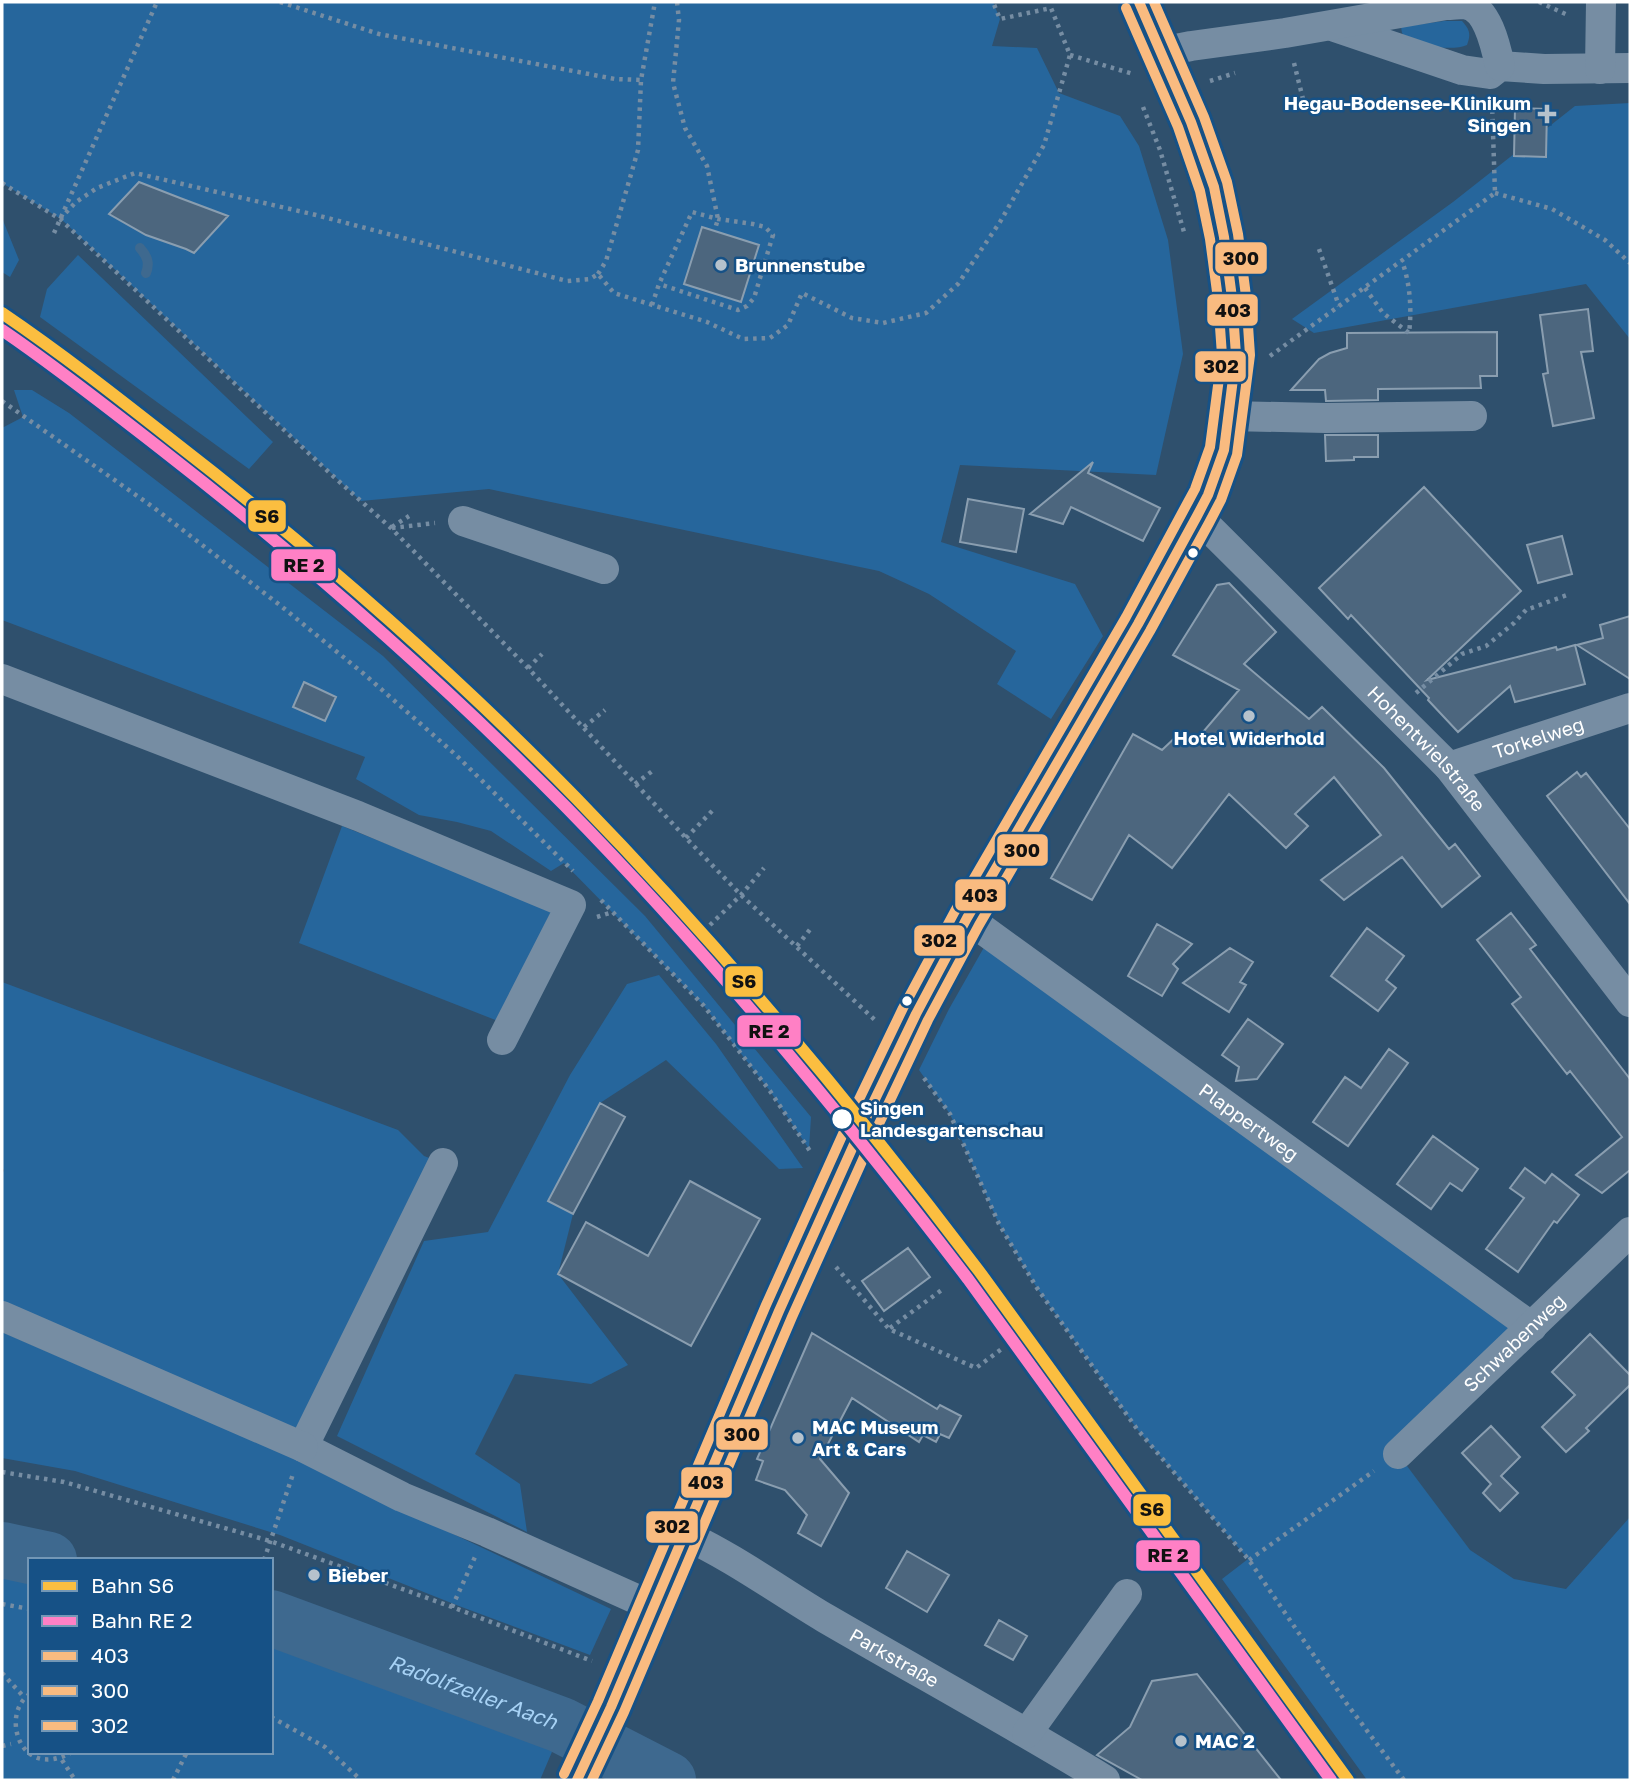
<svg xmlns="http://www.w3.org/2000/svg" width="1632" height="1782" font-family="'Golos Text',sans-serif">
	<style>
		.green { fill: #26669c }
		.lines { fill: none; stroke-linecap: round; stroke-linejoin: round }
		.stream { stroke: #3e698f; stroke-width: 10 }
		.river { stroke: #3e698f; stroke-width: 56 }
		.building { fill: #4c667e; stroke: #8a9eb0; stroke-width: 2 }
		.path { stroke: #768da3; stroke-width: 4.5; stroke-dasharray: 3.5 5; stroke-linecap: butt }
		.minor { stroke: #768da3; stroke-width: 30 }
		.major { stroke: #758ca0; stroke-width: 38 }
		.bus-1-casing { stroke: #165186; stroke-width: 16 }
		.bus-2-casing { stroke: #165186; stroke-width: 16 }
		.bus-3-casing { stroke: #165186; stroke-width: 16 }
		.bus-1 { stroke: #f9bb80; stroke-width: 10 }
		.bus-2 { stroke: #f9bb80; stroke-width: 10 }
		.bus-3 { stroke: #f9bb80; stroke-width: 10 }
		.rail-1-casing { stroke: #165186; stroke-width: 18 }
		.rail-2-casing { stroke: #165186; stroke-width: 18 }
		.rail-1 { stroke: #fbbe40; stroke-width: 12 }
		.rail-2 { stroke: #ff80c5; stroke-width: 12 }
		.poi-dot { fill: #b6c2cc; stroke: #165186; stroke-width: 2.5 }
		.bus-dot { fill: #fff; stroke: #165186; stroke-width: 2.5 }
		.labels { text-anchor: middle; stroke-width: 5; stroke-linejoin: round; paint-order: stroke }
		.poi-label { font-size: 19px; font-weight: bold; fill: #fff; stroke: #165186; text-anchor: start }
		.street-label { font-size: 19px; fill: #fff; stroke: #165186 }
		.stop-label { font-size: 19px; font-weight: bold; fill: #fff; stroke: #165186; text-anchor: start }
		.water-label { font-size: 21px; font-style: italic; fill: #a7d2f5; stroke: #165186 }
		.line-badge { stroke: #165186; stroke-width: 2.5 }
		.pale-badge-label { font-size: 19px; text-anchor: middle; font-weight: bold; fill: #111 }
	</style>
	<rect width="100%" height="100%" fill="#2f506d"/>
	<path class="green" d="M2 2H993L1000 19 992 46 1037 48 1059 93 1120 116 1139 146 1168 240 1183 354 1156 475 960 465 941 542 1075 584 1103 636 1051 719 997 684 1016 651 929 594 879 571 489 489 361 501 61 219 2 183Z
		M1444 21H1462C1470 30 1471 34 1467 45 1454 51 1417 47 1405 37 1401 33 1402 31 1401 27Z
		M1630 103V339L1586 284 1314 333 1292 319 1453 202 1575 106Z
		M2 218 19 260 10 277 2 272Z
		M78 255 273 442 249 469 40 317 47 289Z
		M14 390H32L69 413 383 656 645 916 811 1117 809 1149 770 1091 704 1006 564 863 551 871 491 831 457 822 419 815 356 779 365 757 2 620V428L23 417Z
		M342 826 552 910 498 1021 299 943Z
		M991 935 1532 1327 1398 1454 1470 1550 1514 1579 1566 1589 1630 1517V1780H1367L1222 1579 1248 1559 1137 1429 1037 1288 999 1224 950 1114 919 1070 949 1009Z
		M659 975 716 1044 803 1168 779 1169 666 1060 600 1103 548 1201 573 1214 558 1274 628 1365 591 1384 515 1374 475 1454 520 1484 527 1532 337 1436 424 1241 488 1232 570 1075 627 984Z
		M2 982 398 1130 424 1156 443 1163 303 1447 2 1316V1175L4 1170 2 1168Z
		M2 1332 289 1456 611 1609 590 1655 459 1606 280 1535 75 1471 2 1458Z
		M2 1578 30 1582V1752H271V1628L560 1733 540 1780H2Z"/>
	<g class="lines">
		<path class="stream" d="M140 248C147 256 150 263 146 273"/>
		<g class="river">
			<path d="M2 1550 49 1560"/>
			<path id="s1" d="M271 1618 561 1725 668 1780"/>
		</g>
	</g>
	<path class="building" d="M1515 108 1547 109 1546 157 1514 156Z
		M139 182 180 198 228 216 194 253 186 249 146 235 109 214Z
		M702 227 759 245 741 302 684 284Z
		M1588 309 1593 351 1581 352 1594 418 1553 426 1543 374 1548 373 1540 315Z
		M1497 332V376H1480L1481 388 1378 389V400L1326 401 1325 390H1291L1319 359 1330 353 1347 348V333Z
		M1325 435H1378V457H1354V460L1326 461Z
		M1093 462 1088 473 1160 508 1143 541 1071 507 1063 524 1030 514Z
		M1424 487 1521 591 1427 680 1556 647 1557 650 1575 645 1585 684 1515 702 1510 686 1458 732 1428 700 1429 698 1351 615 1348 619 1319 588Z
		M968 499 1024 509 1016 552 960 542Z
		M1562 536 1572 574 1538 583 1527 545Z
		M1229 583 1276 632 1244 664 1309 719 1322 707 1384 768 1449 849 1455 844 1480 876 1442 907 1402 857 1344 900 1321 880 1381 835 1334 777 1295 814 1308 826 1286 848 1229 794 1172 868 1129 835 1092 900 1051 878 1133 734 1162 750 1181 732 1192 745 1239 690 1173 655 1217 585Z
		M1630 616V679L1577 645 1603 638 1600 625Z
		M304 682 336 697 325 721 293 707Z
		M1577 772 1581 777 1586 773 1630 829V904L1547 796Z
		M1511 913 1536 945 1530 949 1630 1079V1170L1602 1193 1576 1175 1622 1137 1570 1071 1567 1074 1512 1004 1521 997 1477 940Z
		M1157 924 1192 944 1173 964 1178 969 1162 996 1128 976Z
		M1367 928 1404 956 1386 980 1396 988 1378 1011 1331 976Z
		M1230 948 1253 962 1240 982 1246 985 1229 1012 1183 983Z
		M1248 1019 1283 1044 1257 1079 1236 1081 1239 1067 1222 1055Z
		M1389 1049 1408 1063 1348 1146 1313 1122 1345 1077 1361 1088Z
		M600 1103 625 1117 573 1214 548 1201Z
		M1433 1136 1478 1169 1462 1191 1450 1183 1431 1209 1397 1184Z
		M1525 1168 1545 1183 1552 1174 1579 1195 1557 1223 1554 1221 1518 1272 1486 1249 1524 1198 1510 1188Z
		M690 1181 760 1219 691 1346 558 1274 586 1222 648 1256Z
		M908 1248 930 1277 884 1311 862 1281Z
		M812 1333 937 1409 940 1405 961 1416 949 1438 940 1434 936 1442 923 1435 919 1442 852 1398 820 1459 849 1493 821 1546 798 1533 807 1515 785 1490 756 1480 763 1461 757 1459Z
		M1590 1334 1630 1375V1385L1586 1428 1589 1431 1566 1452 1542 1427 1575 1395 1552 1372Z
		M1491 1426 1520 1457 1501 1476 1518 1493 1500 1511 1483 1493 1491 1484 1462 1453Z
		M907 1551 949 1575 927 1612 886 1588Z
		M999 1620 1027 1636 1013 1660 985 1645Z
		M1197 1674 1281 1780H1142L1097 1755 1130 1727 1152 1681Z"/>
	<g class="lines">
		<path class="path" d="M280 2 379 34 615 79 641 80
			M677 2 679 20 673 83 685 128 707 166 718 219 715 229
			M1539 2 1570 16
			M1070 55 1133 74
			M1294 63 1303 99
			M1210 81 1235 73
			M1143 107 1160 150 1184 232
			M2 183 60 219 333 476 391 528 528 668 686 838 741 895 876 1021
			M1495 193 1552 209 1605 240 1630 263
			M60 219 76 202 97 188 135 173 316 215 567 281 590 279 598 274 614 293 707 322 743 339 770 338 788 325 802 293 852 318 883 323 926 313 958 284 1000 222 1044 145 1070 55 1051 8 1000 19 993 2
			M54 233 157 2
			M1319 249 1339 306
			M598 274 606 261 638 150 641 80 655 2
			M1365 288 1383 313 1409 333C1412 309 1410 283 1402 261
			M652 305 659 284 692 212 718 219 753 224 765 227 773 235 754 298 747 306 738 310 659 284
			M1270 356 1495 193 1492 102
			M2 401 153 507 281 606 364 674 456 755 573 871
			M392 527 409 516
			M392 528 435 523
			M528 668 542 654
			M1416 693 1462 654 1486 646 1514 623 1526 610 1567 595
			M584 727 605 710
			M635 784 655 769
			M686 838 714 809
			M601 900 704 1006 770 1091 812 1154
			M597 917 613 912
			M710 925 741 895 764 868
			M797 946 812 927
			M924 1078 950 1114 999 1224 1037 1288 1137 1429 1249 1560 1347 1704 1404 1780
			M836 1267 889 1329 976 1368 1003 1348
			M890 1328 943 1289
			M2 1472 64 1482 270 1541 452 1607 592 1661
			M264 1560 293 1474
			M1249 1560 1374 1471
			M2 1604 30 1609
			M452 1607 475 1557
			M2 1673 23 1696
			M30 1694C0 1713 19 1782 72 1752
			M271 1717 325 1747 361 1780
			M2 1746 11 1744
			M62 1760 75 1780
			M173 1780 187 1752"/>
		<g class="minor">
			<path d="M1335 27 1462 70 1490 74 1500 66 1544 69 1630 68"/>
			<path d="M1161 52 1191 46 1285 33 1446 5C1452 5 1458 4 1464 4 1487 6 1496 47 1500 66"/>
			<path d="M1600 69 1601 2"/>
			<path d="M1229 416 1326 418 1472 416"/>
			<path id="s2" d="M1197 516 1449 767 1630 1002"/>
			<path d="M463 521 604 569"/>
			<path d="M2 679 358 816 571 905 502 1040"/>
			<path id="s3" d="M1449 767 1630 708"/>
			<path id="s4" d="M967 918 1532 1327"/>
			<path d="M443 1163 303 1447 402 1497 487 1532 654 1607"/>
			<path d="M2 1316 303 1447"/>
			<path id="s5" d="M1398 1454 1630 1232"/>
			<path id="s6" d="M683 1534C733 1557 778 1590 825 1618 918 1672 1013 1724 1105 1780"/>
			<path d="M1027 1733 1127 1594"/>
		</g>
		<path class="major" d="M577 1780 611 1707 779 1311 864 1122 916 1014 967 918 1138 624 1197 516 1208 495 1224 450 1236 355 1232 298 1224 237 1214 187 1191 122 1139 2"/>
		<defs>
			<path id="bus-1" d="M577 1780 611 1707 779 1311 864 1122 916 1014 967 918 1138 624 1197 516 1208 495 1224 450 1236 355 1232 298 1224 237 1214 187 1191 122 1139 2"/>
			<path id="bus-2" d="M592 1780 624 1712 792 1317 877 1128 928 1020 979 925 1150 631 1209 523 1221 500 1237 455 1250 355 1246 296 1238 234 1227 182 1204 117 1154 2"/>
			<path id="bus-3" d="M564 1774 598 1701 766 1305 851 1116 903 1008 955 911 1126 617 1195 489 1210 447 1222 355 1218 299 1210 239 1200 191 1178 127 1126 8"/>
		</defs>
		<use href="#bus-1" class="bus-1-casing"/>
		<use href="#bus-2" class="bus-2-casing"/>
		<use href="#bus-3" class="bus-3-casing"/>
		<use href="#bus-1" class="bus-1"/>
		<use href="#bus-2" class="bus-2"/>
		<use href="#bus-3" class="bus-3"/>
		<defs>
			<path id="rail-1" d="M2 313C61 353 117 397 173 441 315 551 451 670 576 798 721 947 854 1106 979 1271L1348 1780"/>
			<path id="rail-2" d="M2 330C58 368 112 411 166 453 306 562 440 680 565 806 710 954 842 1114 968 1279L1331 1780"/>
		</defs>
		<use href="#rail-1" class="rail-1-casing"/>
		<use href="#rail-2" class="rail-2-casing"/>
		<use href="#rail-1" class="rail-1"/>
		<use href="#rail-2" class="rail-2"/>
	</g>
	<g class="poi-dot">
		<path d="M1543.5 103.5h7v7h7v7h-7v7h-7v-7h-7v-7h7z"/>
		<circle cx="721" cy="265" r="7"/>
		<circle cx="1249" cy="716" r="7"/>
		<circle cx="798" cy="1438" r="7"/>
		<circle cx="314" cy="1575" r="7"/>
		<circle cx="1181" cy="1741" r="7"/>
	</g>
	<g class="bus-dot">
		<circle cx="1193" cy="553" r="6"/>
		<circle cx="907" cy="1001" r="6"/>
		<circle cx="842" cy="1119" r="11"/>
	</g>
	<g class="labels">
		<g class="poi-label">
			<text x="1531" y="110" text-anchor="end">Hegau-Bodensee-Klinikum<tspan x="1531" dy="22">Singen</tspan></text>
			<text x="735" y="272">Brunnenstube</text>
			<text x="1249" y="745" text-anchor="middle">Hotel Widerhold</text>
			<text x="812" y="1434">MAC Museum<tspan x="812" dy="22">Art &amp; Cars</tspan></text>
			<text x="328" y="1582">Bieber</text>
			<text x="1195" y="1748">MAC 2</text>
		</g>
		<g class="street-label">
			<text dy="7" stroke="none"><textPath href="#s3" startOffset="94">Torkelweg</textPath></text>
			<text dy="7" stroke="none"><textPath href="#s2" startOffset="327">Hohentwielstraße</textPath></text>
			<text dy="7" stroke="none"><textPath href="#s4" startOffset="348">Plappertweg</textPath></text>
			<text dy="7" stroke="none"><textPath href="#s5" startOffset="161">Schwabenweg</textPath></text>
			<text dy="7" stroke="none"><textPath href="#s6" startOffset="245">Parkstraße</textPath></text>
		</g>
		<g class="stop-label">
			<text x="860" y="1115">Singen<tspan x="860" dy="22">Landesgartenschau</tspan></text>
		</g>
		<g class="water-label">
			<text dy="7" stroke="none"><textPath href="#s1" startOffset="215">Radolfzeller Aach</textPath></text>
		</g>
	</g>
	<g class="line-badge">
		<rect x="1214" y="241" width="54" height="34" rx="7" fill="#f9bb80"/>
		<rect x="1206" y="293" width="53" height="34" rx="7" fill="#f9bb80"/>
		<rect x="1194" y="350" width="53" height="33" rx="7" fill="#f9bb80"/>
		<rect x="247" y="499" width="40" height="34" rx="7" fill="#fbbe40"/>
		<rect x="270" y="548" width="67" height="34" rx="7" fill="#ff80c5"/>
		<rect x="996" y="833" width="53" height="34" rx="7" fill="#f9bb80"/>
		<rect x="954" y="878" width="53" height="34" rx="7" fill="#f9bb80"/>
		<rect x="913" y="924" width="53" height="33" rx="7" fill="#f9bb80"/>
		<rect x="724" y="965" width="40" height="33" rx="7" fill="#fbbe40"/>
		<rect x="736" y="1014" width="66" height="34" rx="7" fill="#ff80c5"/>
		<rect x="715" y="1418" width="54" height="33" rx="7" fill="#f9bb80"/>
		<rect x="680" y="1466" width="53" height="33" rx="7" fill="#f9bb80"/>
		<rect x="1132" y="1493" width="40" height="34" rx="7" fill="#fbbe40"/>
		<rect x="645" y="1510" width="54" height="34" rx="7" fill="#f9bb80"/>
		<rect x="1135" y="1539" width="66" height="33" rx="7" fill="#ff80c5"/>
	</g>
	<g class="pale-badge-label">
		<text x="1241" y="265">300</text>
		<text x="1233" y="317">403</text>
		<text x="1221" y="373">302</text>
		<text x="267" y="523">S6</text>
		<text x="304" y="572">RE 2</text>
		<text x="1022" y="857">300</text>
		<text x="980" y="902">403</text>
		<text x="939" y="947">302</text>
		<text x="744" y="988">S6</text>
		<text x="769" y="1038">RE 2</text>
		<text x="742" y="1441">300</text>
		<text x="706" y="1489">403</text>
		<text x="1152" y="1516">S6</text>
		<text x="672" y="1533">302</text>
		<text x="1168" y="1562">RE 2</text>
	</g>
	<rect width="1632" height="1782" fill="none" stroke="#ffffff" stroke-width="7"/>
	<rect x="28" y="1558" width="245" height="196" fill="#165186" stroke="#7397b6" stroke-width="2"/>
	<rect x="42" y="1581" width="35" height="10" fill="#fbbe40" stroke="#7397b6" stroke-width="2"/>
	<text x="91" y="1593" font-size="21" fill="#ffffff">Bahn S6</text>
	<rect x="42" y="1616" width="35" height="10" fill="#ff80c5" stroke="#7397b6" stroke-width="2"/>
	<text x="91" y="1628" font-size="21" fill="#ffffff">Bahn RE 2</text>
	<rect x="42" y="1651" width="35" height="10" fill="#f9bb80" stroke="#7397b6" stroke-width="2"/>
	<text x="91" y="1663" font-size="21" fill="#ffffff">403</text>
	<rect x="42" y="1686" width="35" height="10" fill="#f9bb80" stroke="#7397b6" stroke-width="2"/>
	<text x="91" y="1698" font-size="21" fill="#ffffff">300</text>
	<rect x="42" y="1721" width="35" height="10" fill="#f9bb80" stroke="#7397b6" stroke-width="2"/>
	<text x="91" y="1733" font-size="21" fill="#ffffff">302</text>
</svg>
